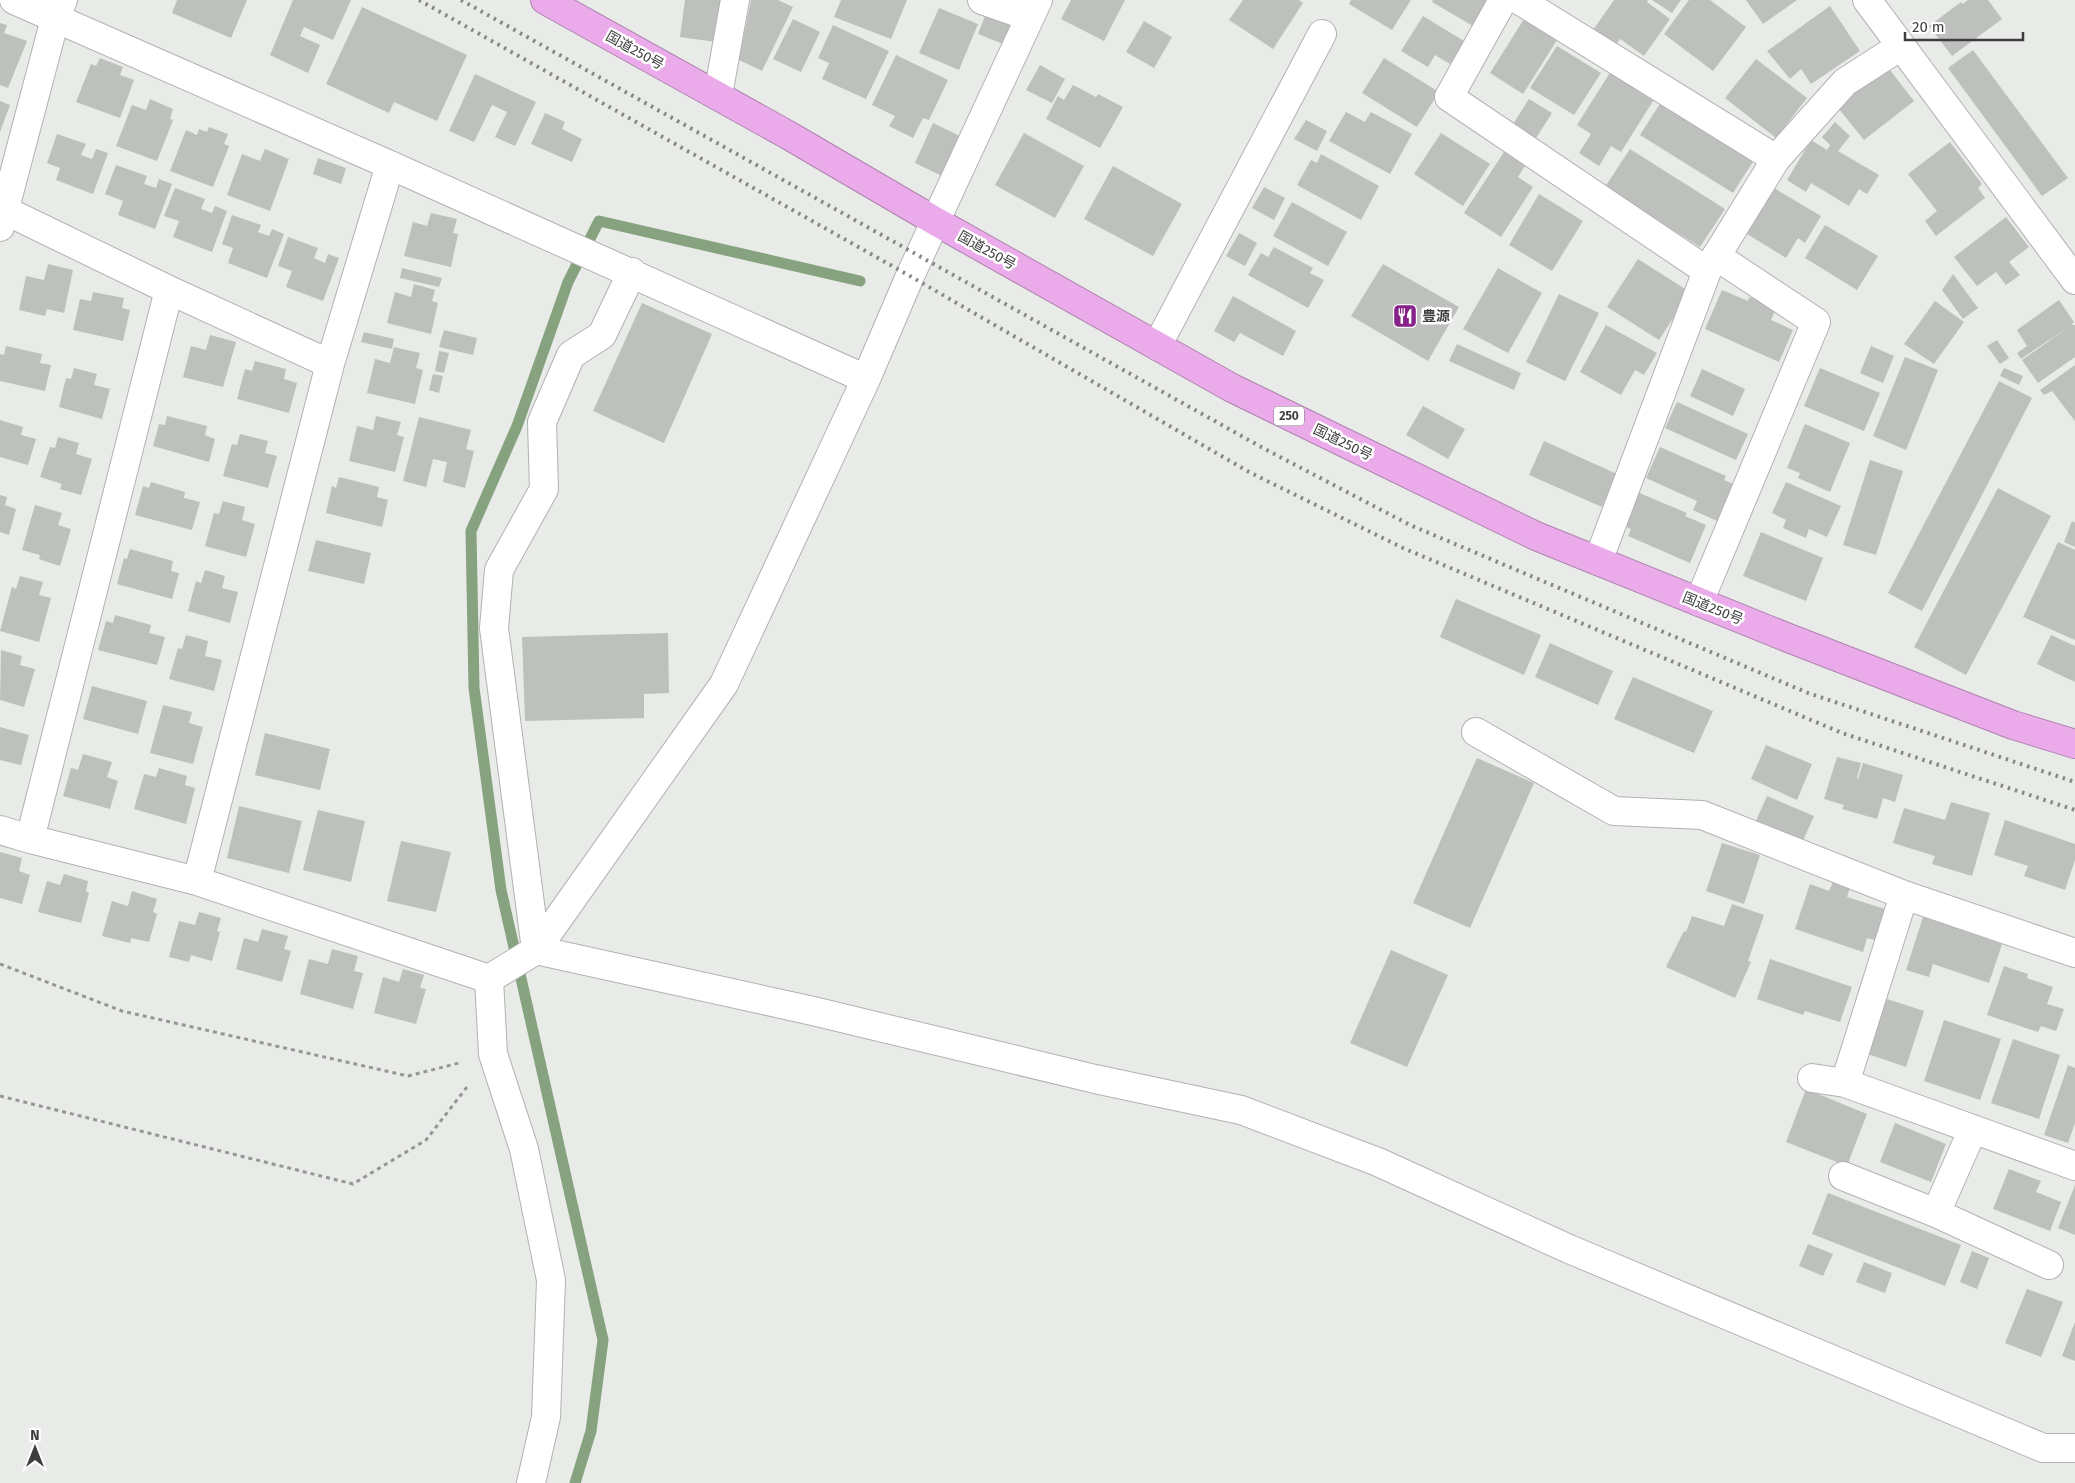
<svg xmlns="http://www.w3.org/2000/svg" width="2075" height="1483" font-family="'Fira Sans','Noto Sans JP',sans-serif">
	<style>
		.lines { fill: none; stroke-linecap: round; stroke-linejoin: round }
		.stream { stroke: #86a27f; stroke-width: 11 }
		.building { fill: #bdc0bc }
		.minor-casing { stroke: #b0b3af; stroke-width: 30 }
		.highway-casing { stroke: #ae84ae; stroke-width: 30 }
		.path { stroke: #959795; stroke-width: 3; stroke-dasharray: 4 4; stroke-linecap: butt }
		.minor { stroke: #fff; stroke-width: 28 }
		.highway { stroke: #ebabeb; stroke-width: 28 }
		.rail { stroke: #868885; stroke-width: 4; stroke-dasharray: 2.5 5; stroke-linecap: butt }
		.labels { text-anchor: middle; stroke-width: 5; stroke-linejoin: round; paint-order: stroke }
		.shield { fill: #fff; stroke: #767776; stroke-width: 1 }
		.shield-label { font-size: 12px; font-weight: bold; fill: #3c3d3c }
		.street-label { font-size: 14px; fill: #3c3d3c; stroke: #fff }
		.poi-label { font-size: 14px; font-weight: bold; fill: #3c3d3c; stroke: #fff; text-anchor: start }
	</style>
	<rect width="100%" height="100%" fill="#e8ebe7"/>
	<g class="lines">
		<path class="stream" d="M575 1483 591 1431 603 1340 501 890 474 688 471 531 517 426 568 282 599 221 860 281"/>
	</g>
	<path class="building" d="M177 0H247L231 38 172 13Z
		M293 0H351L333 40 304 27 300 36 320 45 308 73 270 55Z
		M685 0H729L723 43 680 37Z
		M751 0H778L793 7 762 71 739 60Z
		M841 0H907L891 39 834 17Z
		M1071 0H1125L1104 41 1061 19Z
		M1243 0H1299L1303 3 1273 49 1229 20Z
		M1351 0H1411L1392 30 1349 4Z
		M1433 0H1494L1478 29 1432 2Z
		M1614 0H1648L1647 2 1670 19 1644 56 1620 39 1616 45 1593 30Z
		M1652 0H1681L1672 13Z
		M1689 0H1710L1746 27 1713 71 1664 34Z
		M1746 0H1797L1763 24Z
		M1968 0H1988L2002 19 1952 56 1929 26 1961 2 1963 4Z
		M1830 6 1860 51 1811 84 1801 69 1790 79 1767 51Z
		M362 7 467 55 437 121 394 102 389 113 326 84Z
		M939 8 978 24 959 70 919 53Z
		M985 16 1011 26 1003 44 978 34Z
		M1423 16 1464 41 1450 64 1435 55 1428 67 1401 51Z
		M793 19 820 32 801 72 773 59Z
		M1524 19 1557 40 1523 94 1490 73Z
		M1144 21 1172 37 1154 68 1126 52Z
		M0 23 7 25 4 33 27 41 8 88 0 85Z
		M833 25 889 51 866 99 822 79 829 63 818 58Z
		M1557 46 1601 73 1574 115 1530 88Z
		M1973 50 2068 178 2042 196 1948 68Z
		M896 55 948 80 929 120 923 118 913 138 889 126 895 116 872 105Z
		M100 58 123 67 120 75 134 80 120 118 76 102 91 64 96 66Z
		M1384 58 1439 92 1417 127 1362 93Z
		M1756 59 1807 98 1776 138 1725 98Z
		M1040 65 1065 79 1052 103 1026 90Z
		M1886 65 1914 101 1864 140 1835 104Z
		M1611 71 1655 98 1621 152 1611 146 1599 166 1579 153 1591 134 1577 125Z
		M475 74 536 102 515 146 495 137 507 112 492 105 474 142 449 131Z
		M1073 85 1096 97 1098 94 1123 107 1100 148 1046 119 1058 96 1064 100Z
		M150 99 173 109 170 119 173 120 157 161 116 146 132 105 146 110Z
		M1529 99 1552 113 1536 138 1513 124Z
		M1663 99 1756 157 1733 193 1640 135Z
		M0 101 10 105 0 132Z
		M1346 112 1365 122 1371 112 1412 134 1390 174 1329 141Z
		M545 113 565 122 562 129 582 139 572 162 531 144Z
		M1306 120 1327 131 1317 151 1294 139Z
		M1835 122 1850 136 1838 151 1879 175 1867 194 1859 189 1849 206 1811 183 1806 192 1787 180 1811 140 1827 150 1830 145 1822 137Z
		M933 123 960 136 942 176 915 163Z
		M209 127 228 134 224 144 229 146 213 187 170 171 186 130 197 135 199 129 207 132Z
		M1024 133 1084 166 1055 218 995 185Z
		M1441 133 1490 164 1463 206 1414 174Z
		M57 134 86 144 81 155 92 159 96 149 108 153 93 194 56 180 60 168 47 163Z
		M1950 142 1982 184 1978 188 1985 198 1936 236 1925 221 1937 211 1908 174Z
		M265 149 289 159 270 211 227 195 242 154 260 161Z
		M1630 149 1725 209 1700 247 1605 187Z
		M1504 152 1525 166 1518 177 1533 187 1501 237 1464 213Z
		M1321 154 1379 186 1361 220 1297 185 1311 160 1317 163Z
		M318 158 346 168 341 184 313 174Z
		M116 165 147 176 144 184 156 188 159 179 172 184 155 229 118 215 123 201 105 194Z
		M1113 166 1182 204 1153 256 1084 219Z
		M1264 187 1285 198 1274 220 1252 208Z
		M175 188 205 199 201 209 212 213 215 206 227 211 212 252 173 237 179 221 164 216Z
		M1774 188 1821 216 1805 243 1798 238 1786 258 1747 234Z
		M1539 194 1583 221 1552 271 1509 245Z
		M1292 202 1347 232 1328 266 1273 236Z
		M431 213 457 219 453 233 458 234 451 267 404 256 413 222 427 226Z
		M232 215 261 225 258 232 269 236 272 229 284 234 267 278 228 263 233 248 222 244Z
		M2006 217 2029 247 2009 262 2020 275 2006 285 1996 272 1977 286 1954 257Z
		M1825 225 1878 256 1857 290 1805 258Z
		M1239 233 1257 243 1245 266 1226 256Z
		M288 237 318 248 314 258 325 263 328 254 339 258 323 301 286 287 292 271 278 266Z
		M1274 247 1313 268 1310 273 1324 280 1308 308 1248 275 1261 253 1268 257Z
		M1638 259 1690 292 1659 340 1607 307Z
		M48 264 73 270 64 313 47 309 45 316 19 310 26 276 44 280Z
		M1383 264 1459 307 1428 361 1351 316Z
		M402 268 442 278 439 287 400 278Z
		M1498 268 1542 293 1508 353 1463 329Z
		M1953 274 1978 308 1963 319 1942 290Z
		M414 284 435 290 432 301 438 303 431 334 387 323 395 292 411 297Z
		M1722 290 1748 301 1749 297 1776 308 1771 320 1793 330 1779 362 1705 329Z
		M93 292 124 298 122 308 130 310 123 341 73 330 80 299 91 301Z
		M1559 294 1599 313 1565 381 1526 362Z
		M1233 296 1296 331 1283 356 1240 333 1234 342 1214 331Z
		M2059 300 2074 322 2071 325H2075V357L2038 383 2022 360 2070 326 2021 359 2017 353 2027 346 2017 330Z
		M1935 301 1964 322 1934 364 1904 344Z
		M642 303 712 334 664 443 593 411Z
		M1606 325 1657 353 1644 375 1635 370 1621 395 1580 372Z
		M444 330 477 338 473 355 439 347Z
		M364 332 394 339 392 349 361 342Z
		M210 335 236 342 223 387 183 377 191 346 206 350Z
		M1997 340 2009 358 2000 364 1987 346Z
		M1457 344 1521 373 1514 390 1449 361Z
		M6 346 42 354 40 363 51 365 45 391 0 381V354L4 355Z
		M1871 346 1894 356 1883 383 1860 373Z
		M394 347 420 353 416 368 423 370 415 404 367 393 375 359 390 363Z
		M439 351 449 353 444 373 435 371Z
		M1905 357 1938 370 1906 450 1873 436Z
		M255 361 286 369 284 379 297 383 289 413 237 399 245 369 252 371Z
		M2075 365V421L2052 391 2044 395 2040 390Z
		M74 368 97 374 94 385 110 389 102 419 59 407 66 378 71 379Z
		M1820 368 1880 393 1864 431 1804 406Z
		M2004 368 2023 376 2019 385 2000 376Z
		M1702 369 1745 389 1733 416 1690 396Z
		M433 374 443 376 439 393 429 390Z
		M1999 381 2032 398 1922 611 1888 593Z
		M1677 402 1748 434 1736 460 1665 428Z
		M1423 406 1465 429 1448 459 1406 435Z
		M167 416 207 426 205 435 215 439 209 462 153 446 159 424 165 425Z
		M376 416 401 422 397 435 404 437 395 472 349 461 357 426 373 430Z
		M419 417 471 430 466 449 474 451 465 488 443 482 447 462 433 459 426 487 403 481Z
		M0 420 23 427 21 435 36 439 28 465 0 457Z
		M1805 424 1850 443 1830 492 1798 478 1800 473 1787 468Z
		M240 434 268 441 265 453 277 456 268 488 223 476 232 444 237 445Z
		M58 437 79 443 76 454 92 459 81 495 60 489 62 484 40 477 50 447 55 448Z
		M1544 441 1617 474 1602 507 1529 475Z
		M1660 447 1726 476 1724 480 1734 484 1717 521 1693 510 1697 501 1646 478Z
		M1870 460 1903 471 1876 555 1843 545Z
		M339 477 379 487 377 497 388 500 382 527 326 513 332 486 336 488Z
		M151 482 185 492 184 498 200 502 192 530 135 515 143 486 149 488Z
		M1786 482 1841 506 1827 537 1809 529 1806 538 1783 528 1786 520 1772 513Z
		M1998 488 2051 516 1966 675 1914 647Z
		M1637 492 1687 513 1685 516 1706 525 1690 563 1628 536 1631 529 1622 525Z
		M0 495 7 497 5 505 16 509 9 535 0 532Z
		M223 501 245 507 242 520 255 524 246 557 205 546 214 513 219 514Z
		M35 505 62 513 58 525 71 529 60 566 39 559 40 555 22 550Z
		M2072 521 2075 523V547L2064 542Z
		M1761 532 1823 558 1806 601 1743 576Z
		M316 540 371 553 364 584 308 571Z
		M2058 542 2075 550V640L2023 617Z
		M130 549 173 561 171 571 179 573 172 599 117 584 124 558 127 559Z
		M205 570 225 576 222 588 238 592 230 623 188 611 196 581 201 583Z
		M20 576 43 582 39 595 51 598 39 642 0 631 12 587 16 589Z
		M1456 599 1541 635 1524 675 1440 637Z
		M115 615 151 625 149 633 165 637 157 665 98 650 106 621 113 623Z
		M668 633 669 693 644 694V718L525 721 522 637Z
		M186 635 208 641 205 656 222 660 214 691 169 679 178 648 182 649Z
		M2051 635 2075 646V682L2037 664Z
		M1550 643 1613 671 1598 705 1535 677Z
		M1 650 22 656 20 665 35 669 24 707 0 700Z
		M1633 677 1713 711 1694 753 1614 719Z
		M92 686 147 701 138 734 83 719Z
		M163 705 192 712 189 723 203 727 193 764 150 753Z
		M0 727 29 735 21 765 0 760Z
		M265 733 330 749 320 790 255 775Z
		M1766 745 1812 764 1797 800 1751 779Z
		M83 754 112 762 107 777 118 781 110 809 63 796 71 768 78 770Z
		M1837 757 1861 763 1857 778 1858 779 1863 763 1903 775 1895 802 1883 798 1877 819 1842 809 1844 805 1824 799Z
		M1477 758 1534 783 1470 928 1413 903Z
		M159 768 187 776 185 785 195 788 186 824 134 809 144 774 156 777Z
		M1767 796 1814 816 1801 845 1754 825Z
		M1951 802 1990 813 1972 876 1932 864 1935 856 1893 843 1904 808 1945 820Z
		M239 806 302 821 289 873 227 858Z
		M318 810 365 821 351 882 303 870Z
		M2005 820 2075 844V860L2065 890 2024 876 2028 866 1994 855Z
		M401 841 451 852 436 912 387 901Z
		M1722 843 1760 855 1744 904 1706 891Z
		M0 852 22 858 19 871 30 875 22 904 0 898Z
		M64 874 88 881 86 891 89 893 81 923 38 912 47 881 60 885Z
		M1833 882 1850 888 1847 897 1885 909 1875 940 1867 938 1863 952 1795 929 1810 884 1829 891Z
		M132 891 157 899 153 912 157 914 149 942 131 938 130 943 102 936 112 901 128 906Z
		M1732 904 1764 915 1748 961 1751 962 1735 998 1666 967 1684 931 1686 932 1692 916 1724 926Z
		M199 912 221 918 217 931 220 932 212 961 191 955 189 962 169 957 179 921 195 925Z
		M1923 917 2002 944 1989 983 1933 964 1929 977 1906 970Z
		M262 929 288 936 284 949 291 951 282 982 236 969 244 938 258 942Z
		M332 949 358 956 354 971 363 973 353 1009 300 994 309 959 328 964Z
		M1391 950 1448 975 1407 1067 1350 1043Z
		M1770 959 1852 987 1840 1022 1805 1011 1803 1015 1757 999Z
		M2004 966 2028 974 2027 978 2053 987 2047 1004 2064 1009 2056 1031 2041 1026 2038 1032 1987 1015Z
		M403 969 424 975 420 988 426 989 416 1024 374 1013 383 977 399 982Z
		M1884 998 1924 1011 1906 1067 1865 1053Z
		M1944 1020 2001 1039 1980 1100 1924 1081Z
		M2013 1039 2060 1055 2039 1119 1991 1103Z
		M2068 1065 2075 1068V1123L2068 1143 2044 1135Z
		M1806 1089 1867 1114 1847 1166 1786 1142Z
		M1895 1123 1946 1144 1931 1182 1880 1162Z
		M2009 1169 2041 1181 2036 1192 2061 1202 2050 1231 1993 1209Z
		M2075 1185V1235L2058 1228Z
		M1828 1193 1961 1245 1945 1286 1812 1234Z
		M1808 1244 1833 1254 1823 1276 1799 1266Z
		M1972 1251 1989 1258 1977 1289 1960 1282Z
		M1864 1262 1892 1273 1885 1293 1856 1282Z
		M2027 1289 2063 1302 2041 1357 2005 1343Z
		M2075 1322V1361L2062 1356Z"/>
	<g class="lines">
		<defs>
			<path id="minor" d="M14 0 390 165 866 379
				M982 0 1030 17
				M1503 0 1449 97 1707 271
				M1519 0 1776 159 1845 82 1901 46
				M1867 0 2075 280
				M718 95 735 0
				M0 208 169 290 330 364
				M0 227 55 19 63 0
				M1157 346 1322 34
				M1598 561 1707 271 1776 159
				M1699 602 1816 322 1716 256
				M1476 732 1614 811 1702 815 1904 895 2075 953
				M0 830 30 839 197 881 489 979
				M30 839 169 290
				M197 881 330 364 390 165
				M536 950 813 1011 1095 1079 1241 1110 1378 1162 1569 1249 2043 1448H2075
				M536 950 494 628 499 570 544 489 542 422 571 355 602 335 632 272
				M489 979 536 950 724 684 866 379 910 276 1038 0
				M489 979 493 1054 524 1149 551 1280 546 1417 531 1483
				M1812 1078 1845 1083 2075 1166
				M1845 1083 1904 895
				M1843 1176 1936 1213 2049 1265
				M1936 1213 1973 1129"/>
			<path id="highway" d="M545 0 788 135 935 221 1232 388 1536 536 1791 639 2013 725 2075 744"/>
		</defs>
		<use href="#minor" class="minor-casing"/>
		<use href="#highway" class="highway-casing"/>
		<path class="path" d="M0 964 122 1011 408 1076 459 1063
			M0 1096 353 1184 426 1140 467 1087"/>
		<use href="#minor" class="minor"/>
		<use href="#highway" class="highway"/>
		<path class="rail" d="M419 0 910 276 1249 472 1403 548 1842 733 2075 810
			M461 0 1263 448 1410 525 1808 693 2075 782"/>
	</g>
	<defs>
		<symbol id="restaurant-square" viewBox="-11 -11 22 22"><rect x="-9" y="-9" width="18" height="18" rx="4" fill="#87228a" stroke="#fff"/><path d="M-5-6h1v4h1v-4h1v4h1v-4h1v5L-1.5 .5V6h-2V.5L-5-1ZM5-6V6H3V1.5H1.5Q1.5-4 5-6Z" fill="#fff"/></symbol>
	</defs>
	<g fill-rule="evenodd">
		<use href="#restaurant-square" x="1391" y="302" width="28" height="28"/>
	</g>
	<g class="labels">
		<rect class="shield" x="1274" y="406.5" width="30" height="19" rx="4"/>
		<g class="shield-label">
			<text x="1289" y="420">250</text>
		</g>
		<g class="street-label">
			<text transform="translate(635 50) rotate(29)" y="5">国道250号</text>
			<text transform="translate(987 250) rotate(29)" y="5">国道250号</text>
			<text transform="translate(1343 442) rotate(26)" y="5">国道250号</text>
			<text transform="translate(1713 608) rotate(22)" y="5">国道250号</text>
		</g>
		<g class="poi-label">
			<text x="1422" y="321">豊源</text>
		</g>
	</g>
	<g transform="translate(35 1448)" stroke="#ffffff" stroke-width="4" paint-order="stroke">
	<path d="M0-4L9 19L0 12L-9 19Z" fill="#3c3d3c"/>
	<text y="-8" font-size="14" font-weight="bold" text-anchor="middle" fill="#3c3d3c">N</text>
	</g>
	<path d="M1905 32v8h118v-8" fill="none" stroke="#3c3d3c" stroke-width="2.5"/>
	<text x="1912" y="32" font-size="15" fill="#3c3d3c" stroke="#ffffff" stroke-width="4" paint-order="stroke">20 m</text>
</svg>
